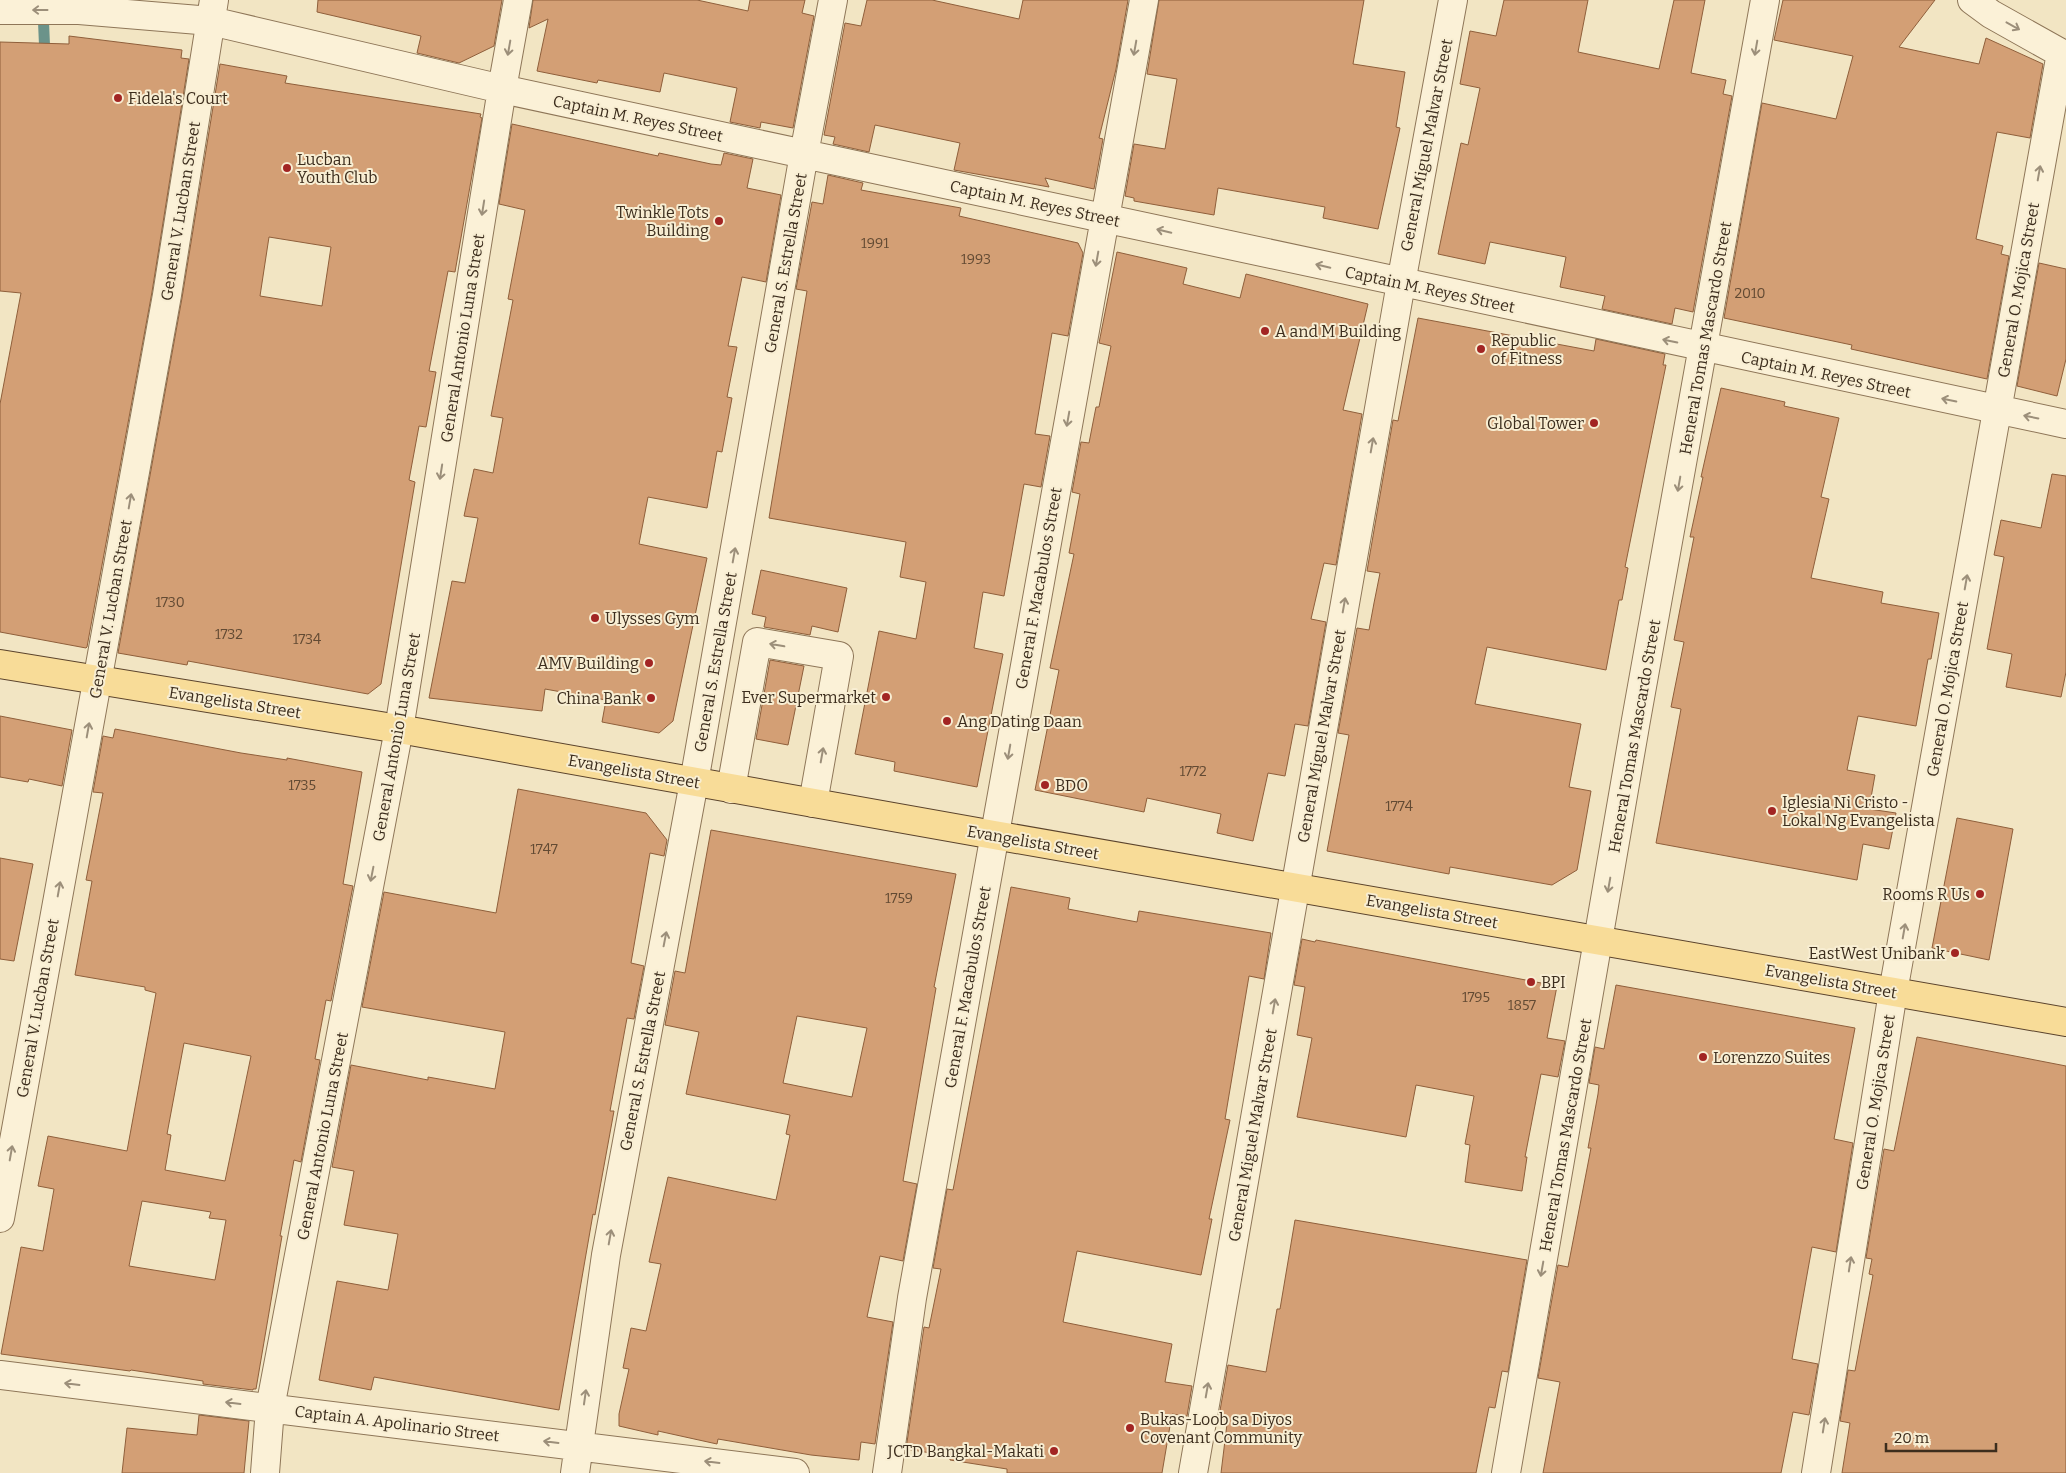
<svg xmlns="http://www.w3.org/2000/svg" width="2066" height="1473" font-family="Bitter,serif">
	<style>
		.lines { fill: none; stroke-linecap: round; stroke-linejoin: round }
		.stream { stroke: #6b938a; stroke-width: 11 }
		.building { fill: #d39f75; stroke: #8f5f3b; fill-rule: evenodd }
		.minor-casing { stroke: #8e7658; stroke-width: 30 }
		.major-casing { stroke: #5b432c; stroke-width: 30 }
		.minor { stroke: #fbf1d7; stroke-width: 28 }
		.major { stroke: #f8dc98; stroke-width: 28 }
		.oneway { stroke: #9c8f7a }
		.poi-dot { fill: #a22523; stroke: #f8eed3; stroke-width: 2 }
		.labels { text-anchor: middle; stroke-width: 4; stroke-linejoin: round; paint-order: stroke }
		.number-label { font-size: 14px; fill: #624a33 }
		.poi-label { font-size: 16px; fill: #3c2d1d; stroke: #f8eed3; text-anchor: start }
		.street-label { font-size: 16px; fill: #3c2d1d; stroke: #f8eed3 }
	</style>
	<rect width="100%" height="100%" fill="#f2e5c3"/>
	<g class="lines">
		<path class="stream" d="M43 10 45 57"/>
	</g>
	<path class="building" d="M318 0H502L494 46 459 63 417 53 421 36 317 12Z
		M533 0H697L748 11 750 0H805L802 13 814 16 793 128 761 122 760 128 730 122 737 88 664 73 660 92 598 80 597 83 537 71 548 19 529 28Z
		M867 0H932L1019 19 1023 0H1128L1116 69 1099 138 1103 139 1094 189 1045 178 1049 187 954 170 960 143 875 125 869 152 833 144 835 137 824 135 845 23 861 26Z
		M1159 0H1364L1353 64 1405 72 1396 127 1400 128 1378 229 1323 218 1325 207 1218 188 1214 215 1134 201V198L1125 196 1134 144 1165 149 1177 79 1147 74Z
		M1504 0H1588L1578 52 1659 69 1674 0H1705L1691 73 1726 80 1723 94 1732 96 1693 312 1675 308 1672 324 1602 309 1605 296 1560 287 1566 257 1490 242 1485 264 1438 254 1461 143 1468 145 1480 88 1460 84 1470 31 1496 36Z
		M1783 0H1935L1899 47 1979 64 1986 38 2043 64 2030 138 1997 132 1976 239 2003 246 2001 254 2009 256 1987 379 1851 349 1852 345 1724 318 1762 103 1836 119 1853 56 1774 40Z
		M69 36 182 50 181 58 189 59 152 292 87 647 86 648 0 632V404L21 293 0 291V42L69 44Z
		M220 64 287 76 285 83 481 114 480 117 482 118 455 272 448 271 429 371 436 372 426 427 419 426 409 480 415 482 381 684 368 694 188 661 187 665 118 653 182 298ZM269 237 331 247 322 306 260 296Z
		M512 124 658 156 659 153 711 164 721 165 724 153 753 159 747 188 781 195 766 282 742 277 728 346 737 347 727 397 732 398 722 452 717 451 707 508 648 497 639 544 707 558 673 721 659 733 602 722 606 700 545 689 542 711 429 698 452 581 465 583 478 518 464 516 474 469 493 473 503 418 491 416 513 300 508 299 525 210 499 204Z
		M828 175 863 183 861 190 961 208 959 216 1078 243 1083 253 1068 336 1052 333 1035 434 1050 436 1041 487 1024 484 1004 596 983 592 974 648 1003 654 977 787 894 771 895 762 855 754 879 631 916 639 926 582 900 577 906 542 769 518 807 291 796 289 812 202 823 204Z
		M1117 252 1187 268 1183 284 1240 298 1246 274 1368 304 1343 410 1362 414 1336 565 1324 563 1311 619 1326 622 1308 726 1295 724 1285 776 1268 773 1253 841 1217 833 1221 814 1147 798 1144 812 1035 790 1059 670 1050 668 1074 554 1069 553 1080 494 1072 492 1081 442 1089 443 1096 407H1099L1111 346 1099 343Z
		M2039 263 2066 269V359L2057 396 2017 386Z
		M1418 318 1594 351 1596 339 1665 354 1663 365H1666L1625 567 1628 568 1622 600H1619L1606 670 1487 647 1475 704 1581 724 1569 787 1591 791 1577 870 1552 885 1450 867 1449 874 1327 851 1349 735 1338 733 1357 628 1369 630 1374 603 1380 573 1367 571 1393 420 1398 421Z
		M1721 388 1785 402 1784 406 1839 418 1821 497 1829 499 1811 578 1883 592 1881 603 1939 613 1931 659H1928L1916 726 1858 716 1847 770 1875 775 1869 809 1896 813 1889 849 1863 844 1857 880 1656 843 1681 709 1671 707 1684 642 1674 640 1694 537H1690L1703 477H1701Z
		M2052 474 2066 476V672L2061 697 2006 687 2012 654 1987 649 2004 557 1994 555 2001 520 2041 528Z
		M761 570 847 588 838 632 812 626 810 635 764 627 766 617 752 614Z
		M770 660 804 666 788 745 756 739Z
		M0 716 72 730 62 786 29 779 28 782 0 777Z
		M115 729 241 753 287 760V758L362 772 343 884 353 886 331 1001 326 1000 315 1059 320 1060 301 1162 294 1160 280 1236H282L256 1389H253V1390L203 1384V1381L131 1370 130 1371 1 1354 21 1247 43 1251 54 1189 38 1186 48 1136 127 1151 156 993 145 990V987L75 975 92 881 86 880 103 793 93 792 103 736 113 738ZM184 1043 251 1056 225 1181 165 1170 171 1135 167 1134ZM142 1201 211 1212 209 1218 226 1220 215 1280 129 1266Z
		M518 789 646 813 667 840 664 856 650 853 631 963 644 966 634 1019 627 1018 610 1111H614L595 1215 593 1214 559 1410 374 1377 371 1390 319 1380 337 1281 388 1290 398 1234 344 1225 354 1171 332 1167 351 1065 428 1080V1077L495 1089 505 1032 362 1007 384 892 496 913Z
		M1957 818 2013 829 1989 960 1932 948Z
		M711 830 956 874 934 987 936 988 903 1181 917 1184 903 1261 880 1256 867 1317 893 1322 875 1444 861 1442 859 1460 811 1455 718 1439 717 1444 658 1431V1435L619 1426V1414L629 1369 623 1368 631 1328 646 1331 661 1264 649 1262 668 1177 776 1200 790 1135 786 1134 790 1115 686 1094 699 1032 665 1025 675 971 685 973ZM797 1016 867 1028 852 1097 783 1083Z
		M0 858 33 864 14 961 0 959Z
		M1011 887 1070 898 1068 909 1137 922 1139 911 1271 933 1264 979 1249 976 1225 1119 1230 1120 1209 1219H1212L1201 1275 1077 1251 1063 1322 1172 1344 1165 1382 1192 1386 1187 1416 1172 1414 1162 1473H1007V1469L950 1460V1456L906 1449 924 1327 929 1328 941 1269 933 1268 947 1189 953 1190Z
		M1302 939 1315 942 1316 940 1557 986 1547 1038 1565 1041 1558 1077 1541 1074 1525 1157H1527L1522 1191 1465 1182 1470 1145 1465 1144 1474 1096 1416 1085 1406 1137 1297 1117 1312 1038 1297 1035 1305 987 1294 985Z
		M1616 985 1855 1028 1834 1139 1853 1143 1836 1252 1812 1247 1792 1359 1818 1364 1809 1415 1793 1412 1781 1473H1543L1560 1382 1538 1378 1558 1265 1568 1267 1591 1148H1588L1598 1094 1599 1085 1589 1083 1595 1047 1604 1049Z
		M1917 1037 2066 1066V1473H1842L1850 1423 1840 1421 1848 1370 1855 1371 1873 1275 1869 1274 1872 1259 1866 1258 1884 1149 1894 1151Z
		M1295 1220 1527 1260 1508 1372 1502 1371 1495 1408 1489 1407 1476 1473H1221L1227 1424 1218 1422 1228 1365 1266 1372 1277 1309H1280Z
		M199 1415 249 1421 244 1473H122L127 1428 197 1435Z"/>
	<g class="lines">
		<defs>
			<path id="minor" d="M1972 0 1991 14 2066 56
				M0 10H79L211 21 502 89 804 154 2066 424
				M731 789 757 642 839 656 813 803
				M0 1218 167 295 214 0
				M0 1375 795 1473
				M265 1473 270 1408 399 729 502 89 518 0
				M575 1473 606 1255 694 782 804 154 833 0
				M887 1473 912 1298 1144 0
				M1193 1473 1401 283 1453 0
				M1506 1473 1636 720 1765 0
				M1816 1473 1893 992 2061 53"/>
			<path id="major" d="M0 664 399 729 994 835 2066 1022"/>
		</defs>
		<use href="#minor" class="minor-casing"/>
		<use href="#major" class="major-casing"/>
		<use href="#minor" class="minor"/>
		<use href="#major" class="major"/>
	</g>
	<defs><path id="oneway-shaft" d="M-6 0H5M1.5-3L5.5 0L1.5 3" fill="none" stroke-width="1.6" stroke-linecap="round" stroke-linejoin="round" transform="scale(1.25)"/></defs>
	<g class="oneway">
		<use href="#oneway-shaft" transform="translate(40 10) rotate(180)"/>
		<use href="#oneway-shaft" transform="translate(2013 26) rotate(29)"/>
		<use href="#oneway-shaft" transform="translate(509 48) rotate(100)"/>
		<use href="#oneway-shaft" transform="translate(1135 48) rotate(100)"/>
		<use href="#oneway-shaft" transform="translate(1756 48) rotate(100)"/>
		<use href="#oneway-shaft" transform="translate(2039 173) rotate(-80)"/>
		<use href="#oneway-shaft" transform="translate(483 208) rotate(99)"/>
		<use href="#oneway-shaft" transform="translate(1164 231) rotate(-167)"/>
		<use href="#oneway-shaft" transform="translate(1097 259) rotate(100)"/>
		<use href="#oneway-shaft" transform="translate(1323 266) rotate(-167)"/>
		<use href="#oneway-shaft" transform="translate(1670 341) rotate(-168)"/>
		<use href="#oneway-shaft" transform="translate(1949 400) rotate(-168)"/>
		<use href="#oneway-shaft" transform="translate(2031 417) rotate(-169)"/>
		<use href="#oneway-shaft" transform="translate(1068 419) rotate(100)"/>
		<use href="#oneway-shaft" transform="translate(1372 445) rotate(-80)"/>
		<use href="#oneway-shaft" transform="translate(441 472) rotate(99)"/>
		<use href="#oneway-shaft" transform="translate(1679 484) rotate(100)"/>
		<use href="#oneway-shaft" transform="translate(130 501) rotate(-80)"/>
		<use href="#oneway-shaft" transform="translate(734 555) rotate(-80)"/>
		<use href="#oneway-shaft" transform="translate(1966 582) rotate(-80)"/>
		<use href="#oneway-shaft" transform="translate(1344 605) rotate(-80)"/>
		<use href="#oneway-shaft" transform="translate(777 645) rotate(-170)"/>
		<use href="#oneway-shaft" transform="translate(88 730) rotate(-80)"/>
		<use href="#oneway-shaft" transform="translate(1009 752) rotate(100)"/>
		<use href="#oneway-shaft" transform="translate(822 755) rotate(-80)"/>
		<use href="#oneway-shaft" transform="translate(372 874) rotate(101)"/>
		<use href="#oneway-shaft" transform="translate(1609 885) rotate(100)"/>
		<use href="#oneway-shaft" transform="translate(59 889) rotate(-80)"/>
		<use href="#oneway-shaft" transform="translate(1904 931) rotate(-80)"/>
		<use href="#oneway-shaft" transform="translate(665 939) rotate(-79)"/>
		<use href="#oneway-shaft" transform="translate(1274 1006) rotate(-80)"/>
		<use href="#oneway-shaft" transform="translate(11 1153) rotate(-80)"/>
		<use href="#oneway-shaft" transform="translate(610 1237) rotate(-80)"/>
		<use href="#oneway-shaft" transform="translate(1850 1264) rotate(-81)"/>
		<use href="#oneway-shaft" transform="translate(1542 1269) rotate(100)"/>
		<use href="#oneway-shaft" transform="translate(72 1384) rotate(-173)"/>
		<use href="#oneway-shaft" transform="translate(1207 1390) rotate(-80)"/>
		<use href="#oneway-shaft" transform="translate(585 1397) rotate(-82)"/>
		<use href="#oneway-shaft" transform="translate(233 1403) rotate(-173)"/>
		<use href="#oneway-shaft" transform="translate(1824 1425) rotate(-81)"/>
		<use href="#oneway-shaft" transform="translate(551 1442) rotate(-173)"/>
		<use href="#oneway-shaft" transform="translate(712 1462) rotate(-173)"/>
	</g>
	<g class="poi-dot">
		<circle cx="118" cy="98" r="5"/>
		<circle cx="287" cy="168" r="5"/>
		<circle cx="719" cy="221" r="5"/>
		<circle cx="1265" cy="331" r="5"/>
		<circle cx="1481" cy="349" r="5"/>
		<circle cx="1594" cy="423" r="5"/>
		<circle cx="595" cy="618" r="5"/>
		<circle cx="649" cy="663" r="5"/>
		<circle cx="886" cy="697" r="5"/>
		<circle cx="651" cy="698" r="5"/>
		<circle cx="947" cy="721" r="5"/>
		<circle cx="1045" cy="785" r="5"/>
		<circle cx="1772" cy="811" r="5"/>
		<circle cx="1980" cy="894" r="5"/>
		<circle cx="1955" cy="953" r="5"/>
		<circle cx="1531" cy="982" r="5"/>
		<circle cx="1703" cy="1057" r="5"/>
		<circle cx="1130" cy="1428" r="5"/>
		<circle cx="1054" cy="1451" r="5"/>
	</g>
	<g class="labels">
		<g class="number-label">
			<text x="875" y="248">1991</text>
			<text x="976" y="264">1993</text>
			<text x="1750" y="298">2010</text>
			<text x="170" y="607">1730</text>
			<text x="229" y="639">1732</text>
			<text x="307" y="644">1734</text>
			<text x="1193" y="776">1772</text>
			<text x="302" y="790">1735</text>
			<text x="1399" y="811">1774</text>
			<text x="544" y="854">1747</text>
			<text x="899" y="903">1759</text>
			<text x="1476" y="1002">1795</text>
			<text x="1522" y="1010">1857</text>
		</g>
		<g class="poi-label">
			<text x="128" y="104">Fidela's Court</text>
			<text x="297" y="165">Lucban<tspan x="297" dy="18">Youth Club</tspan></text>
			<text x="709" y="218" text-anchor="end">Twinkle Tots<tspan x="709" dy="18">Building</tspan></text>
			<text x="1275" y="337">A and M Building</text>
			<text x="1491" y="346">Republic<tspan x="1491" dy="18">of Fitness</tspan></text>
			<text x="1584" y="429" text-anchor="end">Global Tower</text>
			<text x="605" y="624">Ulysses Gym</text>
			<text x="639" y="669" text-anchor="end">AMV Building</text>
			<text x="876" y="703" text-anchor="end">Ever Supermarket</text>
			<text x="641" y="704" text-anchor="end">China Bank</text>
			<text x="957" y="727">Ang Dating Daan</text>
			<text x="1055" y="791">BDO</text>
			<text x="1782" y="808">Iglesia Ni Cristo -<tspan x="1782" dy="18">Lokal Ng Evangelista</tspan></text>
			<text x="1970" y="900" text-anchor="end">Rooms R Us</text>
			<text x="1945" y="959" text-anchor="end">EastWest Unibank</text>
			<text x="1541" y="988">BPI</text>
			<text x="1713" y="1063">Lorenzzo Suites</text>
			<text x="1140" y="1425">Bukas-Loob sa Diyos<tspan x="1140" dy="18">Covenant Community</tspan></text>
			<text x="1044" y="1457" text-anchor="end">JCTD Bangkal-Makati</text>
		</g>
		<g class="street-label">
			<text transform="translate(638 118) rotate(12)" y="6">Captain M. Reyes Street</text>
			<text transform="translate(1426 145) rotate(-79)" y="6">General Miguel Malvar Street</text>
			<text transform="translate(1035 203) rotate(12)" y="6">Captain M. Reyes Street</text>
			<text transform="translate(180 211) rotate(-81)" y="6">General V. Lucban Street</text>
			<text transform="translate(785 263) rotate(-80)" y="6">General S. Estrella Street</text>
			<text transform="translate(1430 289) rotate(12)" y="6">Captain M. Reyes Street</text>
			<text transform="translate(2018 290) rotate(-80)" y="6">General O. Mojica Street</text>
			<text transform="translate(462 338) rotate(-81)" y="6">General Antonio Luna Street</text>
			<text transform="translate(1705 338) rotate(-80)" y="6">Heneral Tomas Mascardo Street</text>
			<text transform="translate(1826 374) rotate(12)" y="6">Captain M. Reyes Street</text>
			<text transform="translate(1038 588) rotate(-80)" y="6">General F. Macabulos Street</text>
			<text transform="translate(110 609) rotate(-80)" y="6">General V. Lucban Street</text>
			<text transform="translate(715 662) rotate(-80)" y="6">General S. Estrella Street</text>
			<text transform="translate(1947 689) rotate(-80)" y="6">General O. Mojica Street</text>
			<text transform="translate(235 702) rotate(9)" y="6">Evangelista Street</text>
			<text transform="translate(1321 736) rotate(-80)" y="6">General Miguel Malvar Street</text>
			<text transform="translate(1634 736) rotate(-80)" y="6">Heneral Tomas Mascardo Street</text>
			<text transform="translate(396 737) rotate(-80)" y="6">General Antonio Luna Street</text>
			<text transform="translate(634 771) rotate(10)" y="6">Evangelista Street</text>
			<text transform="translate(1033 842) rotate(10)" y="6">Evangelista Street</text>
			<text transform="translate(1432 911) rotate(10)" y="6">Evangelista Street</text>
			<text transform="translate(1831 981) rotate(10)" y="6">Evangelista Street</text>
			<text transform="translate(967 987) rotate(-80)" y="6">General F. Macabulos Street</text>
			<text transform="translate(37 1008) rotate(-80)" y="6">General V. Lucban Street</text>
			<text transform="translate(642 1061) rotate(-79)" y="6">General S. Estrella Street</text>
			<text transform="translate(1875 1102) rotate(-81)" y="6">General O. Mojica Street</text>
			<text transform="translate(1252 1135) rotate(-80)" y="6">General Miguel Malvar Street</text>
			<text transform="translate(1565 1135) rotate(-80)" y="6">Heneral Tomas Mascardo Street</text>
			<text transform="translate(322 1136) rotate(-79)" y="6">General Antonio Luna Street</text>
			<text transform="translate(397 1423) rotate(7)" y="6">Captain A. Apolinario Street</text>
		</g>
	</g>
	<path d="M1886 1443v8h110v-8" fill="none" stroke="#3c2d1d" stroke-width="2.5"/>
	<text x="1894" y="1443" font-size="15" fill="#3c2d1d" stroke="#f8eed3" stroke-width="4" paint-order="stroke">20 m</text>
</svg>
